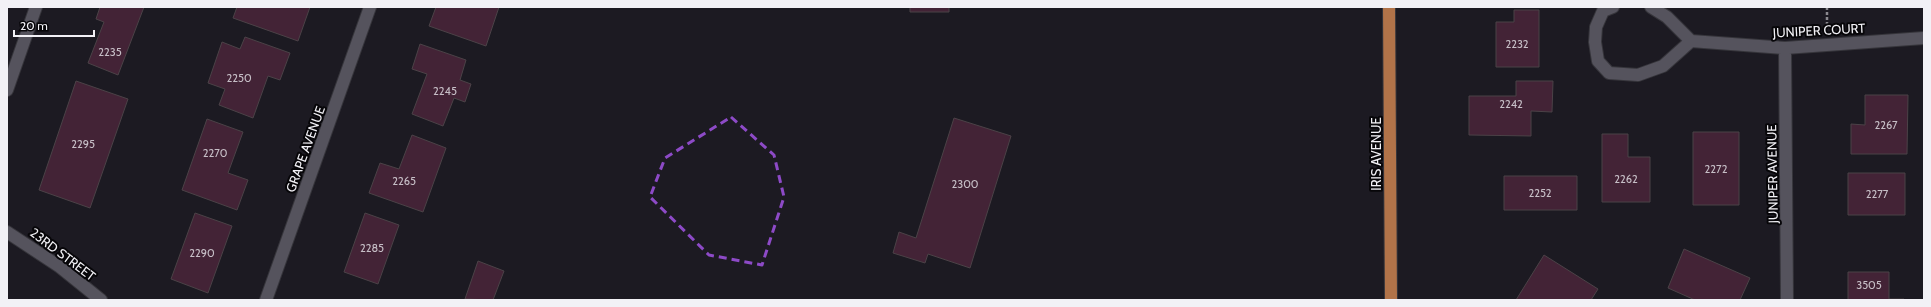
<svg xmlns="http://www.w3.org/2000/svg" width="1931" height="307" font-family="Cabin,sans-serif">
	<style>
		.building { fill: #432336; stroke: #4b4247 }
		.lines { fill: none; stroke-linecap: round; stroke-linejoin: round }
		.minor-casing { stroke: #36353b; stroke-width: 14 }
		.major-casing { stroke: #36353b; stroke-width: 14 }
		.path { stroke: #8a898f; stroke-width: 2.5; stroke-dasharray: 3 2; stroke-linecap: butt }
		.minor { stroke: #55535d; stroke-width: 12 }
		.major { stroke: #b17349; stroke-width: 12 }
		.marked { fill: none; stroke: #8d4ac7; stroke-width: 3; stroke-dasharray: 8 5; stroke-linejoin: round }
		.labels { text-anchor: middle; stroke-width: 4; stroke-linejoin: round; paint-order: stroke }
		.number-label { font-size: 11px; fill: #c6bec6 }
		.street-label { font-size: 13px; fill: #f2f1f6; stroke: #070609 }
	</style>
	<rect width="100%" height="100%" fill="#1c1a22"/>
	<path class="building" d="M100 7H144L118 75 88 63 104 22 96 19Z
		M237 7H310L298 41 233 18Z
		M436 7H499L486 46 429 26Z
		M910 7H949V12H910Z
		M1514 10H1539V67H1496V22H1514Z
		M245 37 290 53 280 80 268 76 253 118 219 105 225 89 208 83 222 42 240 49Z
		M420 44 466 60 460 80 471 84 465 102 454 98 443 126 412 114 427 74 412 69Z
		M76 81 128 99 90 208 39 190Z
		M1516 81H1553L1552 112 1531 111V136L1469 135V96H1516Z
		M1865 95H1908L1907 154H1851V124L1865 125Z
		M954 118 1011 136 970 268 928 254 925 263 893 253 899 232 916 238Z
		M207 119 243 132 228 173 248 180 237 210 182 190Z
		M1693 132H1739V205H1693Z
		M1602 134H1628V157H1650V202H1602Z
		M412 135 446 148 423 212 369 193 380 163 399 169Z
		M1848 173H1905V215H1848Z
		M1504 176H1577V210H1504Z
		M195 213 232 226 208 293 171 279Z
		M365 213 399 225 378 284 344 272Z
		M1684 249 1750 278 1740 300H1695L1668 288Z
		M1544 255 1598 289 1591 300H1516Z
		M478 261 504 271 493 300 465 299Z
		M1848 272H1889V299H1904V300H1848Z"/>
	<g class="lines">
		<defs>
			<path id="minor" d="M1613 7 1603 11 1596 27 1595 42 1598 61 1609 73 1638 75 1663 66 1691 41 1667 17 1651 7
				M1691 41 1785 48 1924 38
				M1785 48 1787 300
				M7 90 36 7
				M7 232 60 267 101 300
				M266 300 370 7"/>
			<path id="major" d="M1389 7 1391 300"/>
		</defs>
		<use href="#minor" class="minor-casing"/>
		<use href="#major" class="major-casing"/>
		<path class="path" d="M1827 7V24"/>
		<use href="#minor" class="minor"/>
		<use href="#major" class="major"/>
	</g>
	<path class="marked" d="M731 117 774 155 784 197 762 265 709 255 650 197 665 158Z"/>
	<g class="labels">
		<g class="number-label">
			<text x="1517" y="48">2232</text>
			<text x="110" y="56">2235</text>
			<text x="239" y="82">2250</text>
			<text x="445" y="95">2245</text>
			<text x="1511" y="108">2242</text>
			<text x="1886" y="129">2267</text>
			<text x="83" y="148">2295</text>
			<text x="215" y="157">2270</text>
			<text x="1716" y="173">2272</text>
			<text x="1626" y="183">2262</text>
			<text x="404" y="185">2265</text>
			<text x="965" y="188">2300</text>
			<text x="1540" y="197">2252</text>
			<text x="1877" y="198">2277</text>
			<text x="372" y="252">2285</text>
			<text x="202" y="257">2290</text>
			<text x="1869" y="289">3505</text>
		</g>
		<g class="street-label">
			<text transform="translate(1819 30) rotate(-3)" y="5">JUNIPER COURT</text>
			<text transform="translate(305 149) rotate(-70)" y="5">GRAPE AVENUE</text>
			<text transform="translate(1376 154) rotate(-90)" y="5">IRIS AVENUE</text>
			<text transform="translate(1772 174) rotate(-91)" y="5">JUNIPER AVENUE</text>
			<text transform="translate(63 254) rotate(37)" y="5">23RD STREET</text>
		</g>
	</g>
	<rect width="1931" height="307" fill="none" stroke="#f2f1f6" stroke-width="16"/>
	<path d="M14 30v6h80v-6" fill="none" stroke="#f2f1f6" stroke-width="2"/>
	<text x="20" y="30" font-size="12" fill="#f2f1f6" stroke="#070609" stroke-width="3" paint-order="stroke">20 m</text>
</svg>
